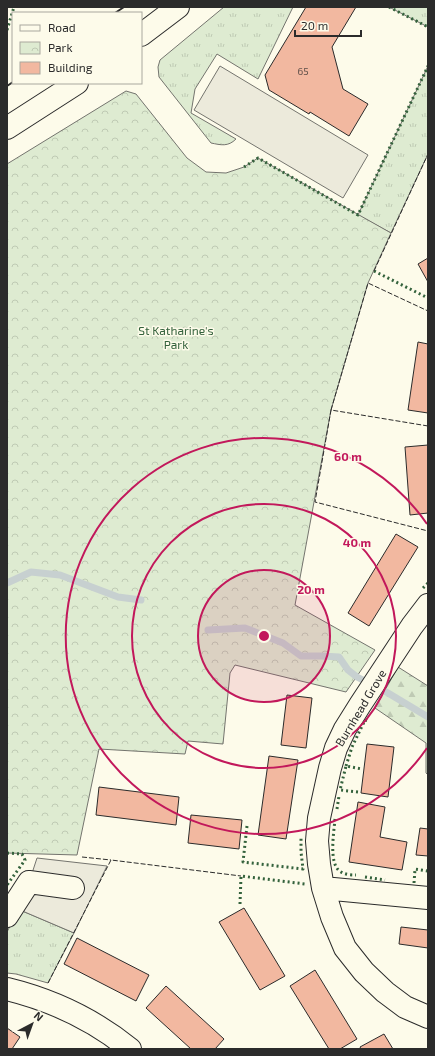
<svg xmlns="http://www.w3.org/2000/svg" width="435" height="1056" font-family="'Exo 2',sans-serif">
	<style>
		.grass { fill: url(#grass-tufts); stroke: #74746e }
		.forest { fill: url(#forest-firs); stroke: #74746e }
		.park { fill: url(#park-crowns); stroke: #74746e }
		.parking { fill: #eceadb; stroke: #74746e }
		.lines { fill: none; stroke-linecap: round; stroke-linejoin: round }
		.stream { stroke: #c7d0d0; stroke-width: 7 }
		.building { fill: #f2b8a0; stroke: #2b2b2b }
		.minor-casing { stroke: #2b2b2b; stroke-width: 24 }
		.major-casing { stroke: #2b2b2b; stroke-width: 24 }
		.minor { stroke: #fdfbea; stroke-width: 22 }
		.major { stroke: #fdfbea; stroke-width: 22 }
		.hedge { stroke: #34623c; stroke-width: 3; stroke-dasharray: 2 3; stroke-linecap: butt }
		.fence { stroke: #2b2b2b; stroke-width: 1; stroke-dasharray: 5 2; stroke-linecap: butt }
		.wall { stroke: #2b2b2b; stroke-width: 2 }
		.ring { fill: none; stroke: #c2185b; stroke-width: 2 }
		.labels { text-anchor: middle; stroke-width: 3; stroke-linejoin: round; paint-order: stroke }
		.number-label { font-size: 10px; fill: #5d4e48 }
		.park-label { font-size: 12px; fill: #34623c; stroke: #fdfbea }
		.street-label { font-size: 12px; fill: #2b2b2b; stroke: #fdfbea }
		.centre { fill: #c2185b; stroke: #fdfbea; stroke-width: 2 }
		.ring-label { font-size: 12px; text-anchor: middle; font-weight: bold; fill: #c2185b; stroke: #fdfbea; stroke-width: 3; stroke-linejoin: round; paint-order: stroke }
	</style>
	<defs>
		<pattern id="grass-tufts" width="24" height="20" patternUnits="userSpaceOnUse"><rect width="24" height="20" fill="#deebd1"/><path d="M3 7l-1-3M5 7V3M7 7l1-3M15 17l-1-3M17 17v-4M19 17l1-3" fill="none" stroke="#bfcab4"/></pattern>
		<pattern id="forest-firs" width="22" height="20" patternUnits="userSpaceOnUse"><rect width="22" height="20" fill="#deebd1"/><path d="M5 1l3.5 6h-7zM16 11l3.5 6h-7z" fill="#bfcab4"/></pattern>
		<pattern id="park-crowns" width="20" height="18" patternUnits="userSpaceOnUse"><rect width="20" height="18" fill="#deebd1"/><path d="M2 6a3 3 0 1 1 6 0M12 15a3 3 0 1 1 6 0" fill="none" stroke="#bfcab4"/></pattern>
	</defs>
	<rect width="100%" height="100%" fill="#fdfbea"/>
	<path class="grass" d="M224 7H293L258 79 217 54 195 89 191 113 236 139C228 147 221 145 211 143L159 77 158 67 160 60Z
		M389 7H428V27Z
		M428 66V154L391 233 358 215Z
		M20 910 74 933 48 983 16 974 7 973V932L13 920Z"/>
	<path class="forest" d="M398 667 428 686V775L426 773V743L375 708Z"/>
	<path class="park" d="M126 91 136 94 187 158 206 172 226 173 244 167 258 158 391 233 368 283 331 410 295 605 375 650 346 692 235 665 230 673 223 744 188 741 185 754 99 749 77 855 7 853V164Z"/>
	<path class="parking" d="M220 66 368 155 343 198 194 110Z
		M37 858 107 866 74 933 20 910Z"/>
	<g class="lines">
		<path class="stream" d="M7 583 31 572 60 575 118 597 141 600
			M208 630 245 628 283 643 301 656H322L339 657 348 670 357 677 388 693 428 717"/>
	</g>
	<path class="building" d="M306 7H356L332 47 343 89 368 104 349 136 310 112 309 114 269 90 265 75Z
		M428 258V282L418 264Z
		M418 342 428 344V413L408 410Z
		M428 445V513L410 515 405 447Z
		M396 534 418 547 369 626 348 613Z
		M287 695 312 698 306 748 281 745Z
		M367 744 394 747 388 797 361 793Z
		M269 756 298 760 286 839 258 835Z
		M99 787 179 797 176 825 96 815Z
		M358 802 385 807 380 837 407 842 402 870 349 862Z
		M191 815 242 820 239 849 188 843Z
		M420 828 428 829V856L416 855Z
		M244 908 285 976 260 990 219 922Z
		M401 927 428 930V948L399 944Z
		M77 938 149 975 136 1001 64 964Z
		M315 970 357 1039 340 1049H329L290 986Z
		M166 986 224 1039 215 1049H191L146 1008Z
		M7 1028 20 1037 12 1049H7Z
		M384 1034 393 1049H361L360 1047Z"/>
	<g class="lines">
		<defs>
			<path id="minor" d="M428 605 412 626 360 705 345 729 336 748 330 768 319 818 317 841 319 864 323 888 332 917 345 948 364 972 385 992 405 1007 428 1017
				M323 888 428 898
				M7 916 29 882 73 888
				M7 989C52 1000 94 1020 130 1049"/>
			<path id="major" d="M141 35 178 7
				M7 128 77 83"/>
		</defs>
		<use href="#minor" class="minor-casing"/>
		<use href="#major" class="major-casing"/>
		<use href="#minor" class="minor"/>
		<use href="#major" class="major"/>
		<path class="hedge" d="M389 7 428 27
			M7 30 14 7
			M244 167 258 158 358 215 428 66
			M374 271 428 298
			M423 588 428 583
			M346 766 352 747 365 720 369 721
			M358 792 340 790 346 766 362 769
			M337 809 339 796
			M335 819C334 832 328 865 341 872 346 875 352 875 356 875
			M247 826 243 862 303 869 301 852V836
			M7 853 22 854 25 860 7 885
			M365 877 385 880
			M414 883 415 869 428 871
			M240 904 241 876 305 884"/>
		<path class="fence" d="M374 271 428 154
			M331 410 368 283 428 311
			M428 426 331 410 315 502 428 531
			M82 857 111 860
			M48 983 111 860 241 876"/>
		<path class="wall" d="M115 13 124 7
			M7 86 13 82"/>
	</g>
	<circle cx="264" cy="636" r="66" fill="#c2185b" fill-opacity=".12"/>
	<g class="ring">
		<circle cx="264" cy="636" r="66"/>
		<circle cx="264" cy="636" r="132"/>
		<path d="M427 748A198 198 0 1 1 427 524"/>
	</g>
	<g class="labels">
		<g class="number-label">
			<text x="303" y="75">65</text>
		</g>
		<g class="park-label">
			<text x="176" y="335">St Katharine's<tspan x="176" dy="14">Park</tspan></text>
		</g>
		<g class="street-label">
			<text transform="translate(361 708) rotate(-59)" y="4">Burnhead Grove</text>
		</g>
	</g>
	<circle cx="264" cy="636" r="6" class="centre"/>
	<g class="ring-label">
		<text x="348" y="461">60 m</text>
		<text x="357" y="547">40 m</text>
		<text x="311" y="594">20 m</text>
	</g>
	<rect width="435" height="1056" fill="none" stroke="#2b2b2b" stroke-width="16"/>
	<rect x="12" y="12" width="130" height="72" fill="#fdfbea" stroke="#a9a89e"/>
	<rect x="20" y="25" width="20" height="6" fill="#fdfbea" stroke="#a9a89e"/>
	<text x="48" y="32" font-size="12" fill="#2b2b2b">Road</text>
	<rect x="20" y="42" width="20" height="12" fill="url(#park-crowns)" stroke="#a9a89e"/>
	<text x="48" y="52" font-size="12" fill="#2b2b2b">Park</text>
	<rect x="20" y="62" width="20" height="12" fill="#f2b8a0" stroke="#a9a89e"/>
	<text x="48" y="72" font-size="12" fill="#2b2b2b">Building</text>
	<g transform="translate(32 1024) rotate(41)" stroke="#fdfbea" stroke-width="3" paint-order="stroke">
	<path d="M0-3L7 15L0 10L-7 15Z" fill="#2b2b2b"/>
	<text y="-6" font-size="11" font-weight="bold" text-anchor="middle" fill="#2b2b2b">N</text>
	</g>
	<path d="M295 30v6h66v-6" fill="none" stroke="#2b2b2b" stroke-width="2"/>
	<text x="301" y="30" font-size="12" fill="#2b2b2b" stroke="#fdfbea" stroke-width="3" paint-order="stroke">20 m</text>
</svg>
